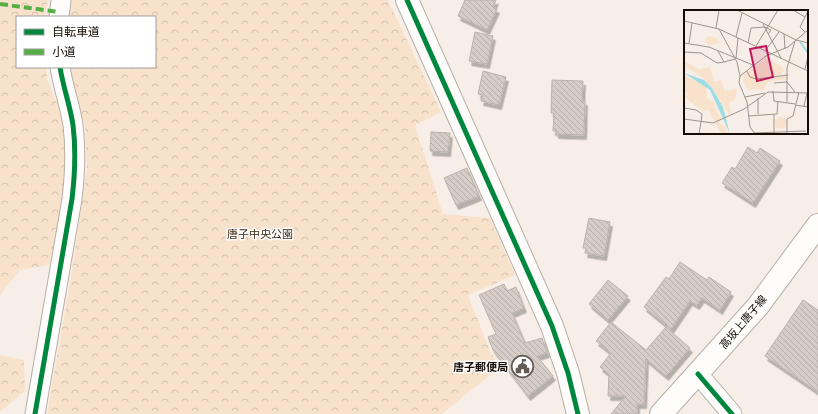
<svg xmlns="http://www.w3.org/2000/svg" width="818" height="414" font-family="'Space Grotesk','Noto Sans JP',sans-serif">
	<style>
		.forest { fill: url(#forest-crowns) }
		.building { fill: url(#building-back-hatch); stroke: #bbb2ac; filter: url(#shadow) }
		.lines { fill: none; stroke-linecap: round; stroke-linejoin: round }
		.street-casing { stroke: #b6afa7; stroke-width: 21 }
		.secondary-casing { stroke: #b6afa7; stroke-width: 24 }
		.street { stroke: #fefdfb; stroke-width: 19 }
		.secondary { stroke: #fefdfb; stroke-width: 22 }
		.quiet { stroke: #55b044; stroke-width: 4; stroke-dasharray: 8 4; stroke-linecap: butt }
		.cycleway-casing { stroke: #fff; stroke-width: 8 }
		.cycleway { stroke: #00873e; stroke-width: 5 }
		.labels { text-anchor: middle; stroke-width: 3; stroke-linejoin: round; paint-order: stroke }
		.park-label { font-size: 11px; fill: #402c13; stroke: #fff }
		.street-label { font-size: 11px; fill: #150d05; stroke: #fff }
		.poi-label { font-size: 11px; font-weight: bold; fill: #150d05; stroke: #fff; text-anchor: end }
		.inset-river { fill: none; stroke: #9ddde4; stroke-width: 2 }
		.inset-road { fill: none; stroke: #9d958d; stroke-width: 1 }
		.view { fill: #c2185b; fill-opacity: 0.15; stroke: #c2185b; stroke-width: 2 }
		.inset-edge { fill: none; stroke: #150d05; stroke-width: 2 }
	</style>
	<defs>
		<pattern id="forest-crowns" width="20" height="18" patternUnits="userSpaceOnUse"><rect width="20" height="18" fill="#f8e2cb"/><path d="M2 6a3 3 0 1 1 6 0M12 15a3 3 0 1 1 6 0" fill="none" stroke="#d4c1ad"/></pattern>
		<pattern id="building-back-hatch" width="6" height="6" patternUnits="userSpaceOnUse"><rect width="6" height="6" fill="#d7cdc7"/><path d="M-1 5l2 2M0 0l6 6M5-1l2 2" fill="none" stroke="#b8afa9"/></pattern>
		<filter id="shadow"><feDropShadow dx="2.5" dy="4.5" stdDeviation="0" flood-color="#0004"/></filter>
	</defs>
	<rect width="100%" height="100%" fill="#f7efe7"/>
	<path class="forest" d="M0 0H48L45 17H17V67H46L47 79 72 140 63 213 49 265 20 270 0 295Z
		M71 0H388L441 112 415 125 443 214 490 218 515 275 468 295 490 351 500 367 442 414H47L71 277 87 167 85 127 72 84 69 67H155V17H68Z
		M0 355 24 360 25 391 0 412Z"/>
	<path class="building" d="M465 0H496L493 7 497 9 487 30 458 16Z
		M475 32 493 36 487 64 469 61Z
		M483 71 506 77 499 105 481 101 483 95 478 94Z
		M552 80 583 81 582 101H585L584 135 556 134V131H553L554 113H551Z
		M431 132 450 133 448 152 430 151Z
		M748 147 757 153 760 148 780 161 753 203 722 183 732 167 735 169Z
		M467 168 479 196 456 205 444 178Z
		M589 218 610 222 604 256 585 253 586 248H583Z
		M680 262 707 280 709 277 731 292 720 310 702 298 697 305 690 301 671 329 644 307 666 277 669 279Z
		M608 280 628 296 608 320 589 304Z
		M504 284 507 291 516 287 524 308 512 313 525 343 542 338 547 353 537 356 553 376 528 396 493 350 488 337 496 334 479 295Z
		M803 300 818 310V392L765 356Z
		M611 322 646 350 666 327 690 348 666 376 646 359 644 404H637V414H611L626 396H608L609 374 600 367 611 353 596 341Z"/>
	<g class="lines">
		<defs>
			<path id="street" d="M59 17 61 0
				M698 374 732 414
				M35 414 72 199C75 174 76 149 73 125 70 105 63 87 60 67"/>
			<path id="secondary" d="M407 0 552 326 568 373 578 414
				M661 414 758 306 818 225"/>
		</defs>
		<use href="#street" class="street-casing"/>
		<use href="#secondary" class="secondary-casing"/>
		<use href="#street" class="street"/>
		<use href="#secondary" class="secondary"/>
		<path class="quiet" d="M0 4 59 12"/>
		<defs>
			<path id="cycleway" d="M407 0 552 326 568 373 578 414
				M698 374 732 414
				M35 414 72 199C75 174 76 149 73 125 70 105 63 87 60 67"/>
		</defs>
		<use href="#cycleway" class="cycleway-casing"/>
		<use href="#cycleway" class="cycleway"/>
	</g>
	<defs>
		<symbol id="civic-ring" viewBox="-11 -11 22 22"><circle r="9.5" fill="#fff" stroke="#645c54" stroke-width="1.5"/><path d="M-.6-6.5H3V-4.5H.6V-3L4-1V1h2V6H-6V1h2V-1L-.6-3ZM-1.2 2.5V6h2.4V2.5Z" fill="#645c54"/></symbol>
	</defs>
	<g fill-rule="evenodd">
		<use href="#civic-ring" x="510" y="354" width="25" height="25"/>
	</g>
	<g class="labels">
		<g class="park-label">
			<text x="260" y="238">唐子中央公園</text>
		</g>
		<g class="street-label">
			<text transform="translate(743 322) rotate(-50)" y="4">高坂上唐子線</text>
		</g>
		<g class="poi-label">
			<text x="508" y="371">唐子郵便局</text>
		</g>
	</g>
	<g transform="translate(684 10)">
		<rect width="124" height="124" fill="#f7efe7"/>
		<path d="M91 113a6 6 0 1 1 12 0a6 6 0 1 1-12 0Z" fill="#f8e2cb"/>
		<path d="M24 26 31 27 37 33 24 35 21 31ZM83 48 97 56 101 62H98V65L78 67 86 69 103 65 102 72 101 69 89 71 83 73 78 82 76 79 64 80 59 71 60 64ZM0 51 15 59 26 57 30 71 37 70 41 81 53 79 51 90 45 92 47 104 44 103 28 78 19 68 0 56ZM0 65 22 76 23 88 31 93 30 96 37 108 34 112 41 117 44 124H37L24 100 19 101 0 87 3 83 0 80Z" fill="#f8e2cb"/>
		<path d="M0 63 20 70 28 78 39 97 46 124 26 80Z" fill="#9ddde4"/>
		<path class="inset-river" d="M116 32 124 43"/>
		<path class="inset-road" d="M53 0 112 30 124 33M109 0 121 7M0 11 35 19 124 61M79 14 97 48M32 18 35 0M35 19 53 52 56 66 55 73 63 92 66 117 71 124M121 22 116 17 124 1M100 24 101 39M52 27 58 3M0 33 25 37 69 55M5 33 8 13M64 33 67 18 81 17 87 20 84 24M72 36 94 0M34 41 40 52 51 49M81 41 95 22M0 42 17 43 33 53 40 52M52 48 54 28M121 59 124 47M63 61 66 67 72 69 104 65M56 66 82 46 104 37 124 20M90 73 103 72 111 82M89 81 90 91 111 94M61 87 81 83M74 88V104M103 92V58L111 31M111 95 124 97M120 96 123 83M0 98 12 100 18 104 17 112M90 105V124M65 106 93 104 94 91M0 109 29 113 60 99 84 82 124 83M70 123 122 121M15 124 17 112M103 124V109L109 106 115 82"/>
		<path class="view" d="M82 36 89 67 73 71 66 39Z"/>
		<rect width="124" height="124" class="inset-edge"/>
	</g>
	<rect x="16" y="16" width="140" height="52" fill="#ffffff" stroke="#a19e9b"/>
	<rect x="24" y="29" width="20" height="6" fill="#00873e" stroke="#a19e9b"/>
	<text x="52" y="36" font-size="12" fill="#150d05">自転車道</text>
	<rect x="24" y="49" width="20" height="6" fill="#55b044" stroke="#a19e9b"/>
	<text x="52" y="56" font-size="12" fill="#150d05">小道</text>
</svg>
